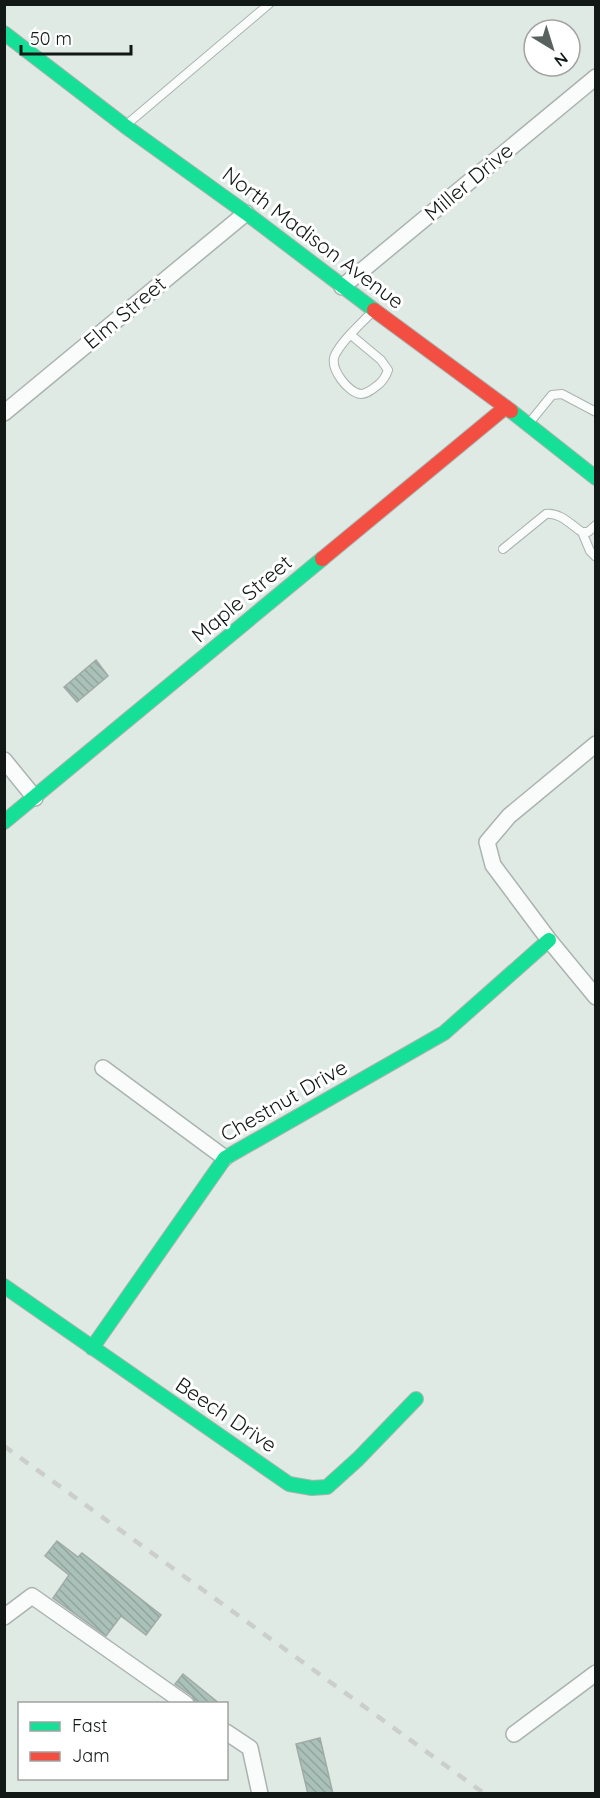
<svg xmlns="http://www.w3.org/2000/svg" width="600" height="1798" font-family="Quicksand,sans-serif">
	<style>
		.building { fill: url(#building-back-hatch); stroke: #a1aaa6; stroke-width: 1.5 }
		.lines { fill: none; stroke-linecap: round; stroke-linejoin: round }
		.lane-casing { stroke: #aab3af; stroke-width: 10 }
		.street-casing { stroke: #aab3af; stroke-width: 18 }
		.fast-casing { stroke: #aab3af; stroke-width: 16 }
		.jam-casing { stroke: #aab3af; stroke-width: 16 }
		.lane { stroke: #fafcfb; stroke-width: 8 }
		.street { stroke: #fafcfb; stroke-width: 15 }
		.fast { stroke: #16e098; stroke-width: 14 }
		.jam { stroke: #f24e42; stroke-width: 14 }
		.rail { stroke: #cbcecc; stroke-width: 4.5; stroke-dasharray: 10 10; stroke-linecap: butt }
		.labels { text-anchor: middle; stroke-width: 6; stroke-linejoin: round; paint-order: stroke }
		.street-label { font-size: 21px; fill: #111815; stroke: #fff }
	</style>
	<defs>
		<pattern id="building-back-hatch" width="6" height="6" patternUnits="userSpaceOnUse" patternTransform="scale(1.5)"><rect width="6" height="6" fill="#a9c1b8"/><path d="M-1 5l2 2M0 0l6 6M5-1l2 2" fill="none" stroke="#90a59d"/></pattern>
	</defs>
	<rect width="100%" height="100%" fill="#dfeae5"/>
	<path class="building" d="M96 660 108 676 77 702 64 687Z
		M57 1541 78 1557 82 1553 161 1615 146 1635 121 1616 106 1636 53 1598 69 1575 45 1556Z
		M183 1674 220 1704H197L192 1696 175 1684Z
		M320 1738 333 1794H308L296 1744Z"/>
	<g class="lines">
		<defs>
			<path id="lane" d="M126 125 269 4
				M351 335 381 360 388 370C386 376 383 381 378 385 373 389 367 394 361 394 348 393 329 368 335 355 343 339 361 324 373 311
				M530 422 552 395 562 394 596 412
				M582 532 590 551 596 557
				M503 549 546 514C560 512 571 525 582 532H588L596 525"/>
			<path id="street" d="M342 287 596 77
				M4 413 246 213
				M596 744 509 816 487 842 493 865 549 940 596 997
				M4 760 35 798
				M103 1068 225 1158
				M4 1617 32 1596 186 1704
				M226 1732 250 1748 260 1794
				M514 1734 596 1673"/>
			<path id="fast" d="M4 33 125 126 246 213 374 310
				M511 411 596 478
				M4 822 322 559
				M4 1286 289 1484 312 1488 327 1487 358 1459 416 1399
				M92 1348 225 1158 444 1033 549 940"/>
			<path id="jam" d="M374 310 511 411
				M322 559 506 407"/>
		</defs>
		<use href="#lane" class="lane-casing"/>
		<use href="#street" class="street-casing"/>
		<use href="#fast" class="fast-casing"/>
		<use href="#jam" class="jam-casing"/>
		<use href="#lane" class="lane"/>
		<use href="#street" class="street"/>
		<use href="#fast" class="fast"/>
		<use href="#jam" class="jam"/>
		<path class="rail" d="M4 1446 485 1794"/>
	</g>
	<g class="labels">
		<g class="street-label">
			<text transform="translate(469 182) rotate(-40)" y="7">Miller Drive</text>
			<text transform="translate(313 238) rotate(37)" y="7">North Madison Avenue</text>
			<text transform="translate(125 313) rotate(-40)" y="7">Elm Street</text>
			<text transform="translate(242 599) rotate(-40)" y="7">Maple Street</text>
			<text transform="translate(284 1101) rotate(-30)" y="7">Chestnut Drive</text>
			<text transform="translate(226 1415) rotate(34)" y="7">Beech Drive</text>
		</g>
	</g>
	<rect width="600" height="1798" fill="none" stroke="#111815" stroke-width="12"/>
	<rect x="18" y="1702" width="210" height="78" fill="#ffffff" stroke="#a0a3a1" stroke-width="1.5"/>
	<rect x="30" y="1722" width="30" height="9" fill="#16e098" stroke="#a0a3a1" stroke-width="1.5"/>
	<text x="72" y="1732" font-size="18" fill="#111815">Fast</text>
	<rect x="30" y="1752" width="30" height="9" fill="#f24e42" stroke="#a0a3a1" stroke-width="1.5"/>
	<text x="72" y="1762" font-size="18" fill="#111815">Jam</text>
	<g transform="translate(552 48) rotate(142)"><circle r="28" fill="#ffffff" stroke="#a0a3a1" stroke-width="1.5"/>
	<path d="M0-4.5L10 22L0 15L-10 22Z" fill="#59625e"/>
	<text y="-9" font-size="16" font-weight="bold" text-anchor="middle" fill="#111815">N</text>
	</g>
	<path d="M21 45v9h110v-9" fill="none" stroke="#111815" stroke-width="3"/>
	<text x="30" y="45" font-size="18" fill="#111815" stroke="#ffffff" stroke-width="4.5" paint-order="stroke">50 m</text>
</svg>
